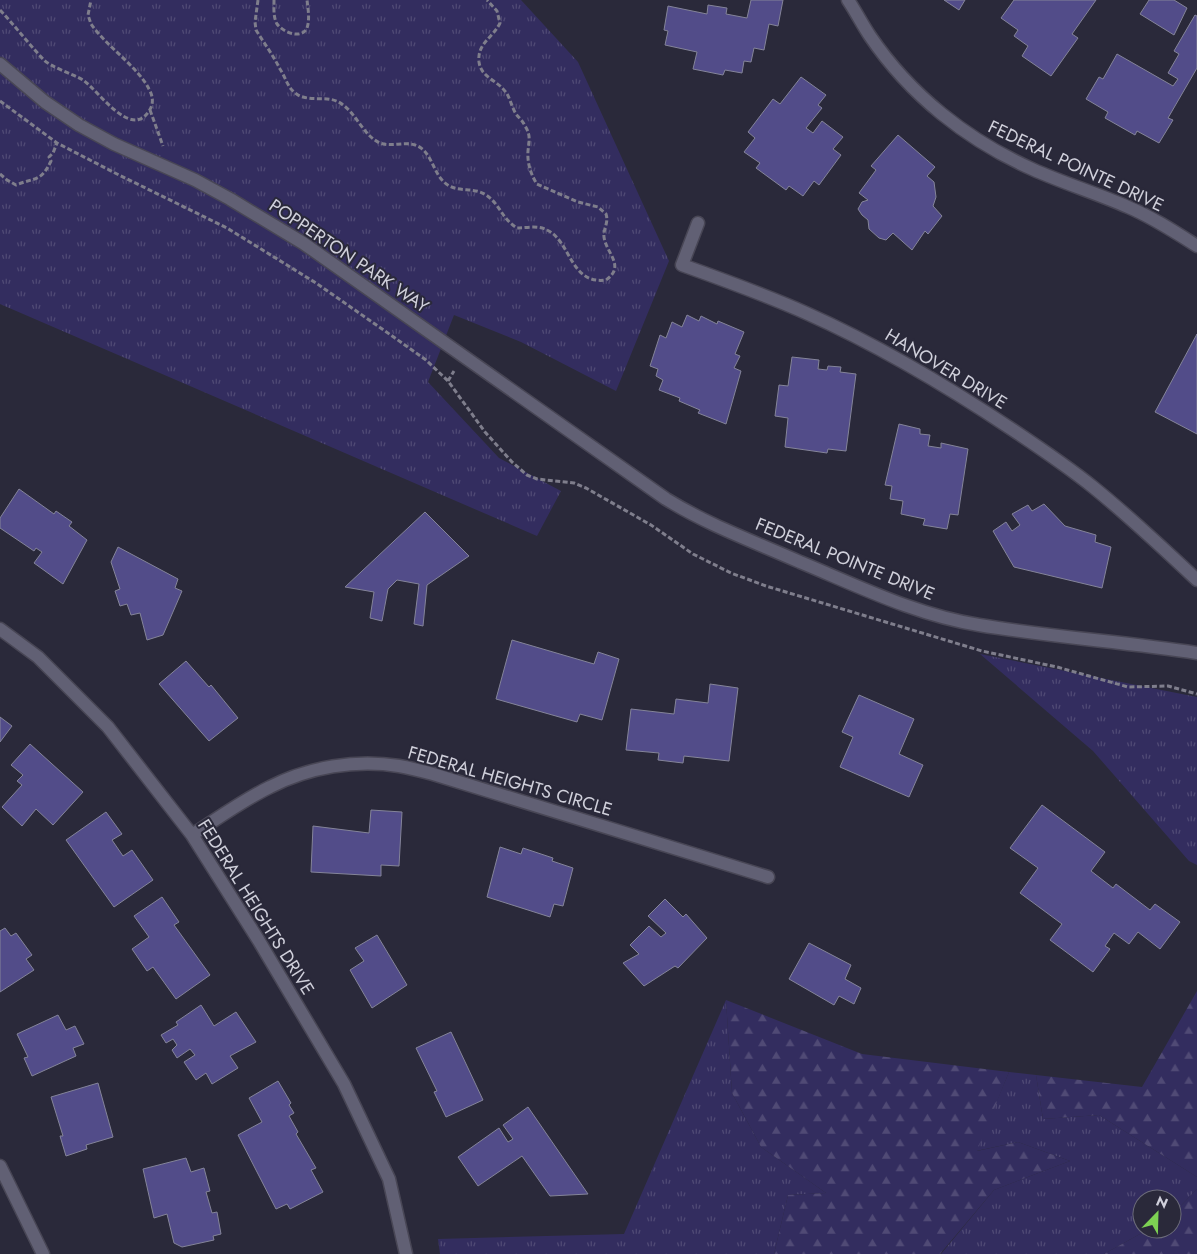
<svg xmlns="http://www.w3.org/2000/svg" width="1197" height="1254" font-family="Jost,sans-serif">
	<style>
		.grass { fill: url(#grass-tufts) }
		.forest { fill: url(#forest-firs) }
		.building { fill: #524c89; stroke: #848499 }
		.lines { fill: none; stroke-linecap: round; stroke-linejoin: round }
		.minor-casing { stroke: #484655; stroke-width: 15 }
		.path { stroke: #7f7e8c; stroke-width: 3; stroke-dasharray: 5 2.5; stroke-linecap: butt }
		.minor { stroke: #616074; stroke-width: 12 }
		.labels { text-anchor: middle; stroke-width: 4; stroke-linejoin: round; paint-order: stroke }
		.street-label { font-size: 18px; fill: #d0d0db; stroke: #2a293a }
	</style>
	<defs>
		<pattern id="grass-tufts" width="24" height="20" patternUnits="userSpaceOnUse" patternTransform="scale(1.25)"><rect width="24" height="20" fill="#332d5f"/><path d="M3 7l-1-3M5 7V3M7 7l1-3M15 17l-1-3M17 17v-4M19 17l1-3" fill="none" stroke="#504a75"/></pattern>
		<pattern id="forest-firs" width="22" height="20" patternUnits="userSpaceOnUse" patternTransform="scale(1.25)"><rect width="22" height="20" fill="#332d5f"/><path d="M5 1l3.5 6h-7zM16 11l3.5 6h-7z" fill="#504a75"/></pattern>
	</defs>
	<rect width="100%" height="100%" fill="#2a293a"/>
	<path class="grass" d="M0 0H521L578 62 669 261 616 391 521 342 454 315 428 382 499 458 561 491 537 536 0 304Z
		M980 654 1197 697V865L1189 861 1093 751Z
		M726 1000 732 1093 761 1147 826 1193 788 1195 774 1254H440L438 1239 624 1234Z
		M1009 1072 1036 1075 1043 1119 1099 1115 1197 1177V1189L1172 1215V1199H1142V1229H1149L1104 1254H941L994 1190 1070 1161 1018 1142 976 1151Z"/>
	<path class="forest" d="M1197 991V1177L1099 1115 1043 1119 1036 1075 1142 1087Z
		M726 1000 862 1054 1009 1072 977 1151 1018 1142 1070 1161 994 1190 940 1254H774L788 1195 826 1193 761 1147 732 1093Z
		M1197 1189V1254H1104L1149 1229H1172V1215Z"/>
	<path class="building" d="M751 0H783L778 26 769 24 764 50 754 48 751 62 744 61 742 73 725 70 723 75 693 69 697 52 665 45 668 31 664 30 668 6 707 14 708 5 727 8 726 14 747 18Z
		M944 0H965L959 10Z
		M1014 0H1096L1072 34 1078 38 1051 76 1022 56 1028 46 1014 36 1018 30 1001 18Z
		M1149 0H1174L1187 8 1174 35 1140 14Z
		M1195 15 1197 16V68L1168 118 1173 120 1159 143 1137 131 1135 135 1105 118 1108 112 1086 99 1099 77 1103 79 1117 54 1173 86 1178 79 1168 73 1179 54 1174 51Z
		M801 77 826 95 818 105 822 108 806 128 813 133 822 121 843 137 833 149 841 155 819 185 814 181 803 196 789 186 786 190 756 168 760 163 744 152 755 138 748 132 773 99 780 104Z
		M898 135 935 167 927 176 934 182 936 197 933 206 942 216 928 234 925 231 912 250 893 233 886 240 879 238 869 229 868 220 862 215 858 209 862 202 868 200 859 193 876 170 871 166Z
		M687 315 699 321 701 316 717 324 718 321 744 332 735 354 740 356 734 368 741 371 726 424 698 413 700 410 679 401 680 398 659 390 663 380 656 376 658 369 650 366 660 335 666 338 672 322 682 327Z
		M1197 334V434L1155 412Z
		M792 357 819 360 818 369 827 370 828 366 841 367 840 372 856 374 846 451 828 449 827 453 785 447 788 418 775 416 779 385 788 386Z
		M899 424 920 429V434L930 435 928 446 941 448V443L968 449 958 515 950 514 947 529 923 525 925 519 901 514 903 501 890 499 892 486 885 485Z
		M19 489 54 514 56 511 72 522 69 526 87 540 63 584 34 563 42 552 36 548 34 551 0 528V518Z
		M1044 504 1065 526 1096 535 1095 542 1111 547 1102 588 1014 567 993 531 1006 522 1012 531 1020 525 1012 514 1028 505 1032 511Z
		M425 512 469 556 427 585 423 626 414 624 419 584 397 580 388 589 382 621 370 618 374 592 345 587Z
		M118 547 178 579 175 588 182 591 163 635 147 640 140 613 131 615 127 604 120 606 115 591 120 589 111 562Z
		M512 640 594 664 598 652 619 659 602 720 580 714 577 722 496 699Z
		M186 661 209 687 211 685 238 718 209 741 159 684Z
		M710 684 738 688 729 761 684 756 683 763 658 760 659 753 626 750 631 709 674 714 676 699 708 703Z
		M859 695 914 719 899 754 923 765 909 797 840 767 853 737 842 732Z
		M0 717 12 726 0 742Z
		M30 744 83 792 53 825 36 809 22 826 2 807 22 785 17 781 23 775 11 765Z
		M1042 805 1105 852 1091 871 1113 888 1116 884 1150 910 1155 904 1180 922 1160 949 1138 932 1129 944 1114 933 1105 946 1110 949 1093 972 1050 940 1062 924 1020 893 1038 868 1010 848Z
		M371 810 402 812 399 866 381 865V876L311 872 313 826 369 833Z
		M106 812 122 834 112 840 123 856 132 850 153 880 114 907 66 840Z
		M500 847 521 854 523 848 553 858 552 861 573 868 563 906 554 904 550 917 487 897Z
		M162 897 179 922 174 925 210 975 176 999 153 967 147 971 132 949 149 937 134 916Z
		M665 899 683 917 686 914 707 938 678 968 675 966 644 986 623 963 639 954 630 945 649 926 661 937 666 933 648 916Z
		M5 928 11 936 16 933 32 955 26 959 34 970 0 992V931Z
		M377 935 407 985 372 1008 350 970 364 961 355 948Z
		M809 943 851 965 845 979 861 988 854 1004 839 996 834 1005 789 979Z
		M201 1005 214 1026 236 1012 256 1042 230 1056 238 1068 212 1084 206 1073 196 1080 184 1062 195 1055 190 1049 177 1058 172 1050 177 1045 173 1039 166 1043 161 1035 178 1025 176 1022Z
		M58 1015 66 1030 75 1026 84 1044 73 1048 76 1056 32 1076 24 1058 28 1057 17 1034Z
		M451 1032 483 1100 446 1117 434 1092 437 1091 416 1048Z
		M278 1081 291 1103 289 1105 294 1113 289 1116 298 1132 296 1134 316 1168 311 1170 323 1192 290 1209 287 1204 276 1209 238 1135 262 1122 249 1098Z
		M98 1083 113 1137 86 1145 87 1149 66 1156 60 1136H63L51 1097Z
		M528 1107 588 1194 550 1196 522 1156 478 1186 458 1157 499 1128 508 1142 513 1139 503 1125Z
		M186 1158 191 1172 204 1168 210 1191 206 1192 212 1213 217 1212 221 1234 213 1236 214 1240 182 1247 174 1243 167 1214 154 1218 143 1169Z"/>
	<g class="lines">
		<defs>
			<path id="minor" d="M848 0C856 12 862 24 870 36 910 95 967 140 1032 169 1063 183 1096 193 1128 207 1152 217 1175 232 1197 246
				M0 64 45 102 79 125 114 144 195 180 230 199 303 243 666 499C708 525 755 542 800 562 858 586 916 615 979 625 1051 637 1125 642 1197 653
				M698 223 682 265C724 280 766 295 806 313 878 345 947 386 1013 430 1040 448 1067 466 1093 487 1129 516 1163 548 1197 580
				M0 629 38 657 108 727 192 835 259 941 344 1084 389 1179 406 1254
				M192 835C217 819 243 800 270 787 309 767 356 759 399 766 411 768 422 771 433 774L768 877
				M0 1166 43 1254"/>
		</defs>
		<use href="#minor" class="minor-casing"/>
		<path class="path" d="M258 0 255 22 256 30C264 43 273 55 280 69 284 75 286 82 291 89 294 92 298 96 303 97 317 101 331 95 343 105 357 115 364 136 380 143 393 148 409 139 421 148 432 156 434 173 444 182 456 194 473 186 486 195 500 204 501 218 517 228 526 228 538 225 547 230 571 241 570 285 606 280 626 266 606 253 604 237 603 229 609 223 606 214L598 207 578 202 537 184C531 175 527 163 528 151 529 141 531 135 525 126 523 121 519 118 516 114 511 106 510 96 504 90 496 80 481 77 479 62 477 43 493 38 500 23L497 11 487 0
			M274 0C274 7 273 17 277 24 283 32 301 40 307 28 310 19 308 9 307 0
			M0 10C15 26 28 43 43 59 50 67 73 74 83 80 98 90 131 140 149 111 154 104 153 96 149 89 138 67 106 46 91 24L88 15 91 0
			M0 101 57 143 117 174 227 228 316 283 395 338 426 360 448 381 485 432 512 462 527 475 537 479 574 483 586 488 651 525 693 554 731 573 766 586 982 651 1057 667 1128 687 1168 686 1197 694
			M150 110 163 146
			M0 174 7 180 16 185C36 177 41 182 51 161L49 157 53 153 57 143
			M448 381 454 371"/>
		<use href="#minor" class="minor"/>
	</g>
	<g class="labels">
		<g class="street-label">
			<text transform="translate(1076 166) rotate(25)" y="6">FEDERAL POINTE DRIVE</text>
			<text transform="translate(349 256) rotate(34)" y="6">POPPERTON PARK WAY</text>
			<text transform="translate(946 369) rotate(31)" y="6">HANOVER DRIVE</text>
			<text transform="translate(845 559) rotate(22)" y="6">FEDERAL POINTE DRIVE</text>
			<text transform="translate(510 781) rotate(16)" y="6">FEDERAL HEIGHTS CIRCLE</text>
			<text transform="translate(256 907) rotate(58)" y="6">FEDERAL HEIGHTS DRIVE</text>
		</g>
	</g>
	<g transform="translate(1157 1214) rotate(23)"><circle r="24" fill="#2a293a" stroke="#6c6c7a"/>
	<path d="M0-4L9 19L0 12L-9 19Z" fill="#7dd153"/>
	<text y="-8" font-size="14" font-weight="bold" text-anchor="middle" fill="#d0d0db">N</text>
	</g>
</svg>
